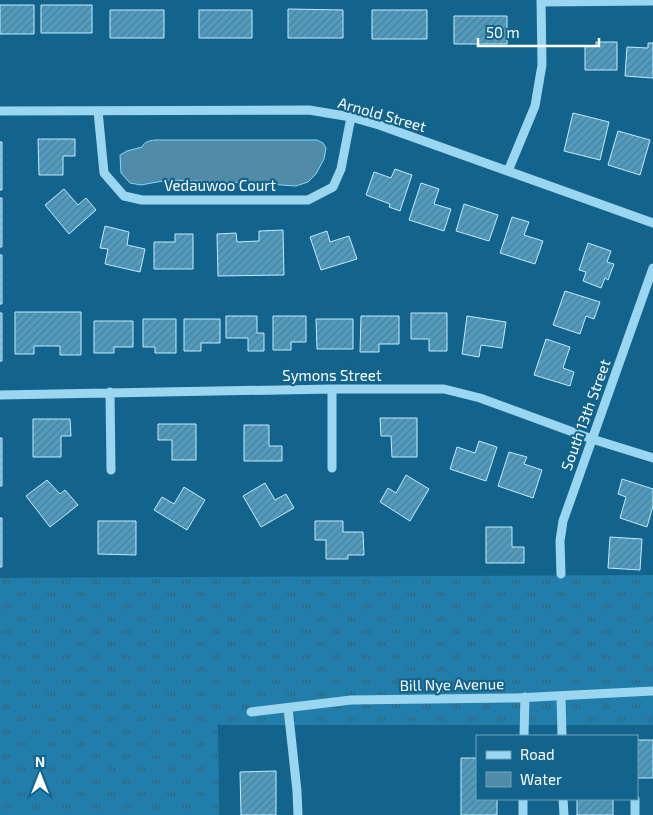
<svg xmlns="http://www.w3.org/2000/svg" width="653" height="815" font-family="'Exo 2',sans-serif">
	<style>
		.grass { fill: url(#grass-tufts) }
		.water { fill: #508ba8; stroke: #8cd5f5 }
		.building { fill: url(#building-hatch); stroke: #c2eafc }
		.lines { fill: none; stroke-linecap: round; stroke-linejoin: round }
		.minor { stroke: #9bd6f1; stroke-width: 9 }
		.labels { text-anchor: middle; stroke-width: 4.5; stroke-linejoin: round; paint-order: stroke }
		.street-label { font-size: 15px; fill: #fff; stroke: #12648d }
	</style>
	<defs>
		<pattern id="grass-tufts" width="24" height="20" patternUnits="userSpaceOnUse" patternTransform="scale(1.25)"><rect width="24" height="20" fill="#217eaa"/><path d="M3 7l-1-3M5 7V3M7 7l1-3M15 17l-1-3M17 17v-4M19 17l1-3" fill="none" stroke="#36657b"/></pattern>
		<pattern id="building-hatch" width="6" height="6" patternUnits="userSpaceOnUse" patternTransform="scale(1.25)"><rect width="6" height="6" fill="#519bbe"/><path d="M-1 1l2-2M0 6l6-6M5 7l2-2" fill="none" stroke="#4f7f96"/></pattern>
	</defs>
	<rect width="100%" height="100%" fill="#12648d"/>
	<path class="grass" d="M653 575V725H218L219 815H0V578Z"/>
	<path class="water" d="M155 140H317L323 143 326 148 324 159 316 174 308 182 296 186 253 183 168 180 141 185 130 183 121 173 120 155 127 151 142 147C145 141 149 141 155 140Z"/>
	<path class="building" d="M0 5H34V34H0Z
		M41 5H92V33H41Z
		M288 9 343 10V38H288Z
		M110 10H164V38H110Z
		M199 10H252V38H199Z
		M372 10H427V39H372Z
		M454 16H507V44H454Z
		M596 42H617V70H585V46H596Z
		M648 43H653V78L625 76 627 47 648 48Z
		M573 113 609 122 600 160 564 151Z
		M618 131 650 140 640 175 608 165Z
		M38 139H75V156H63V175H39Z
		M0 142H2V190H0Z
		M395 169 412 175 400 211 389 207 390 204 366 195 374 172 391 178Z
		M421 183 439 189 434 204 451 209 444 231 409 220Z
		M64 189 78 205 86 198 96 210 69 234 45 205Z
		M0 198H2V247H0Z
		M464 204 498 215 489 241 456 231Z
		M512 217 529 222 524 235 543 241 535 264 500 253Z
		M105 226 129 232 127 245 145 249 140 272 105 264 108 249 100 248Z
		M283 230 284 275 218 276 217 234 236 233 237 242 259 241V231Z
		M327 231 330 242 349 236 357 259 321 270 310 237Z
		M175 234H193V269H154V242H175Z
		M588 243 611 251 607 262 614 264 608 280 605 278 601 288 583 281 586 272 579 270Z
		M0 255H2V304H0Z
		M565 291 600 302 594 319 586 316 580 334 553 325Z
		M15 312H81V355H60V346H34V354H15Z
		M0 313H2V361H0Z
		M411 313H447V351H429V339H411Z
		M226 316H257V333H264V351H248V338H226Z
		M273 316H306V342H291V350H273Z
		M361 316H399V344H379V352H360Z
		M467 316 506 322 502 348 481 345 479 357 462 354Z
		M143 319H176V353H155V347H143Z
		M184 319H220V343H201V351H184Z
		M316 319H353V349H317Z
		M94 321H133V347H114V353H94Z
		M546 339 570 347 563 368 574 372 570 386 534 375Z
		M380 418H417V457H392L391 436H381Z
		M33 419H70L71 436H61V457H33Z
		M158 424H196V460H172V440H158Z
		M244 425H269V446H282V461H244Z
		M0 438H2V486H0Z
		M479 441 497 447 486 481 450 469 457 447 475 453Z
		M509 452 527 457 524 464 542 470 533 498 498 486Z
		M406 475 429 489 410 521 380 502 388 488 396 493Z
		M622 479 653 489V506L647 527 620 518 626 497 618 494Z
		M47 480 60 494 65 490 78 505 50 527 26 496Z
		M265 483 275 500 286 494 294 508 261 527 243 496Z
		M184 487 205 500 187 530 154 510 162 497 174 504Z
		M0 518H2V567H0Z
		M98 521H136V555L98 554Z
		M315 521H343V532H363L364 555H348V559H326V540H315Z
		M486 527H512V547H524V563H486Z
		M610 537 642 539 640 570 608 568Z
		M637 740H653V778H637Z
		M461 758H477V799H497V815H461Z
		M276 771V815H241L240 772Z
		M577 799H613V815H577Z"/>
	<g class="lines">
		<path class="minor" d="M541 2 653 1
			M0 111 309 110 351 117 379 125 653 223
			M98 111 104 173 124 196 142 200H308L333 187 341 169 351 117
			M508 171 535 106 542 65 541 0
			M332 389V468
			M110 392 111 470
			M0 395 332 389H444L480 398 592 439 653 458
			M561 574 560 541 563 521 653 268
			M561 696 562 736
			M288 708 297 791 298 815
			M251 712 351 700 516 698 653 691
			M524 736 525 697
			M563 799 564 815
			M523 815V799
			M635 815V799"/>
	</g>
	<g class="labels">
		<g class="street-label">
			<text transform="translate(382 115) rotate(16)" y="5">Arnold Street</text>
			<text x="220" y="191">Vedauwoo Court</text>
			<text x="332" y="381">Symons Street</text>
			<text transform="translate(586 415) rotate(-70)" y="5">South 13th Street</text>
			<text transform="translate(452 685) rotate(-1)" y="5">Bill Nye Avenue</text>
		</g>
	</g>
	<rect x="476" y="735" width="162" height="65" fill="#12648d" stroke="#71a2bb"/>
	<rect x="486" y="751" width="25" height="8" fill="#9bd6f1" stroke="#71a2bb"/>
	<text x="520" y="760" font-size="15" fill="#ffffff">Road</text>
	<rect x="486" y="772" width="25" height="15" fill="#508ba8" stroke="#71a2bb"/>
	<text x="520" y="785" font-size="15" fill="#ffffff">Water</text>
	<g transform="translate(40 775)" stroke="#12648d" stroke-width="4" paint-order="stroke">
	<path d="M0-4L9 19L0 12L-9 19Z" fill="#ffffff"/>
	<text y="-8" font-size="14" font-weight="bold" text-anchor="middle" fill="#ffffff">N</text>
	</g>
	<path d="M478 38v8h121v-8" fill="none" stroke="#ffffff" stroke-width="2.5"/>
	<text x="486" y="38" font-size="15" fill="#ffffff" stroke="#12648d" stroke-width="4" paint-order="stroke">50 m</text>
</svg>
